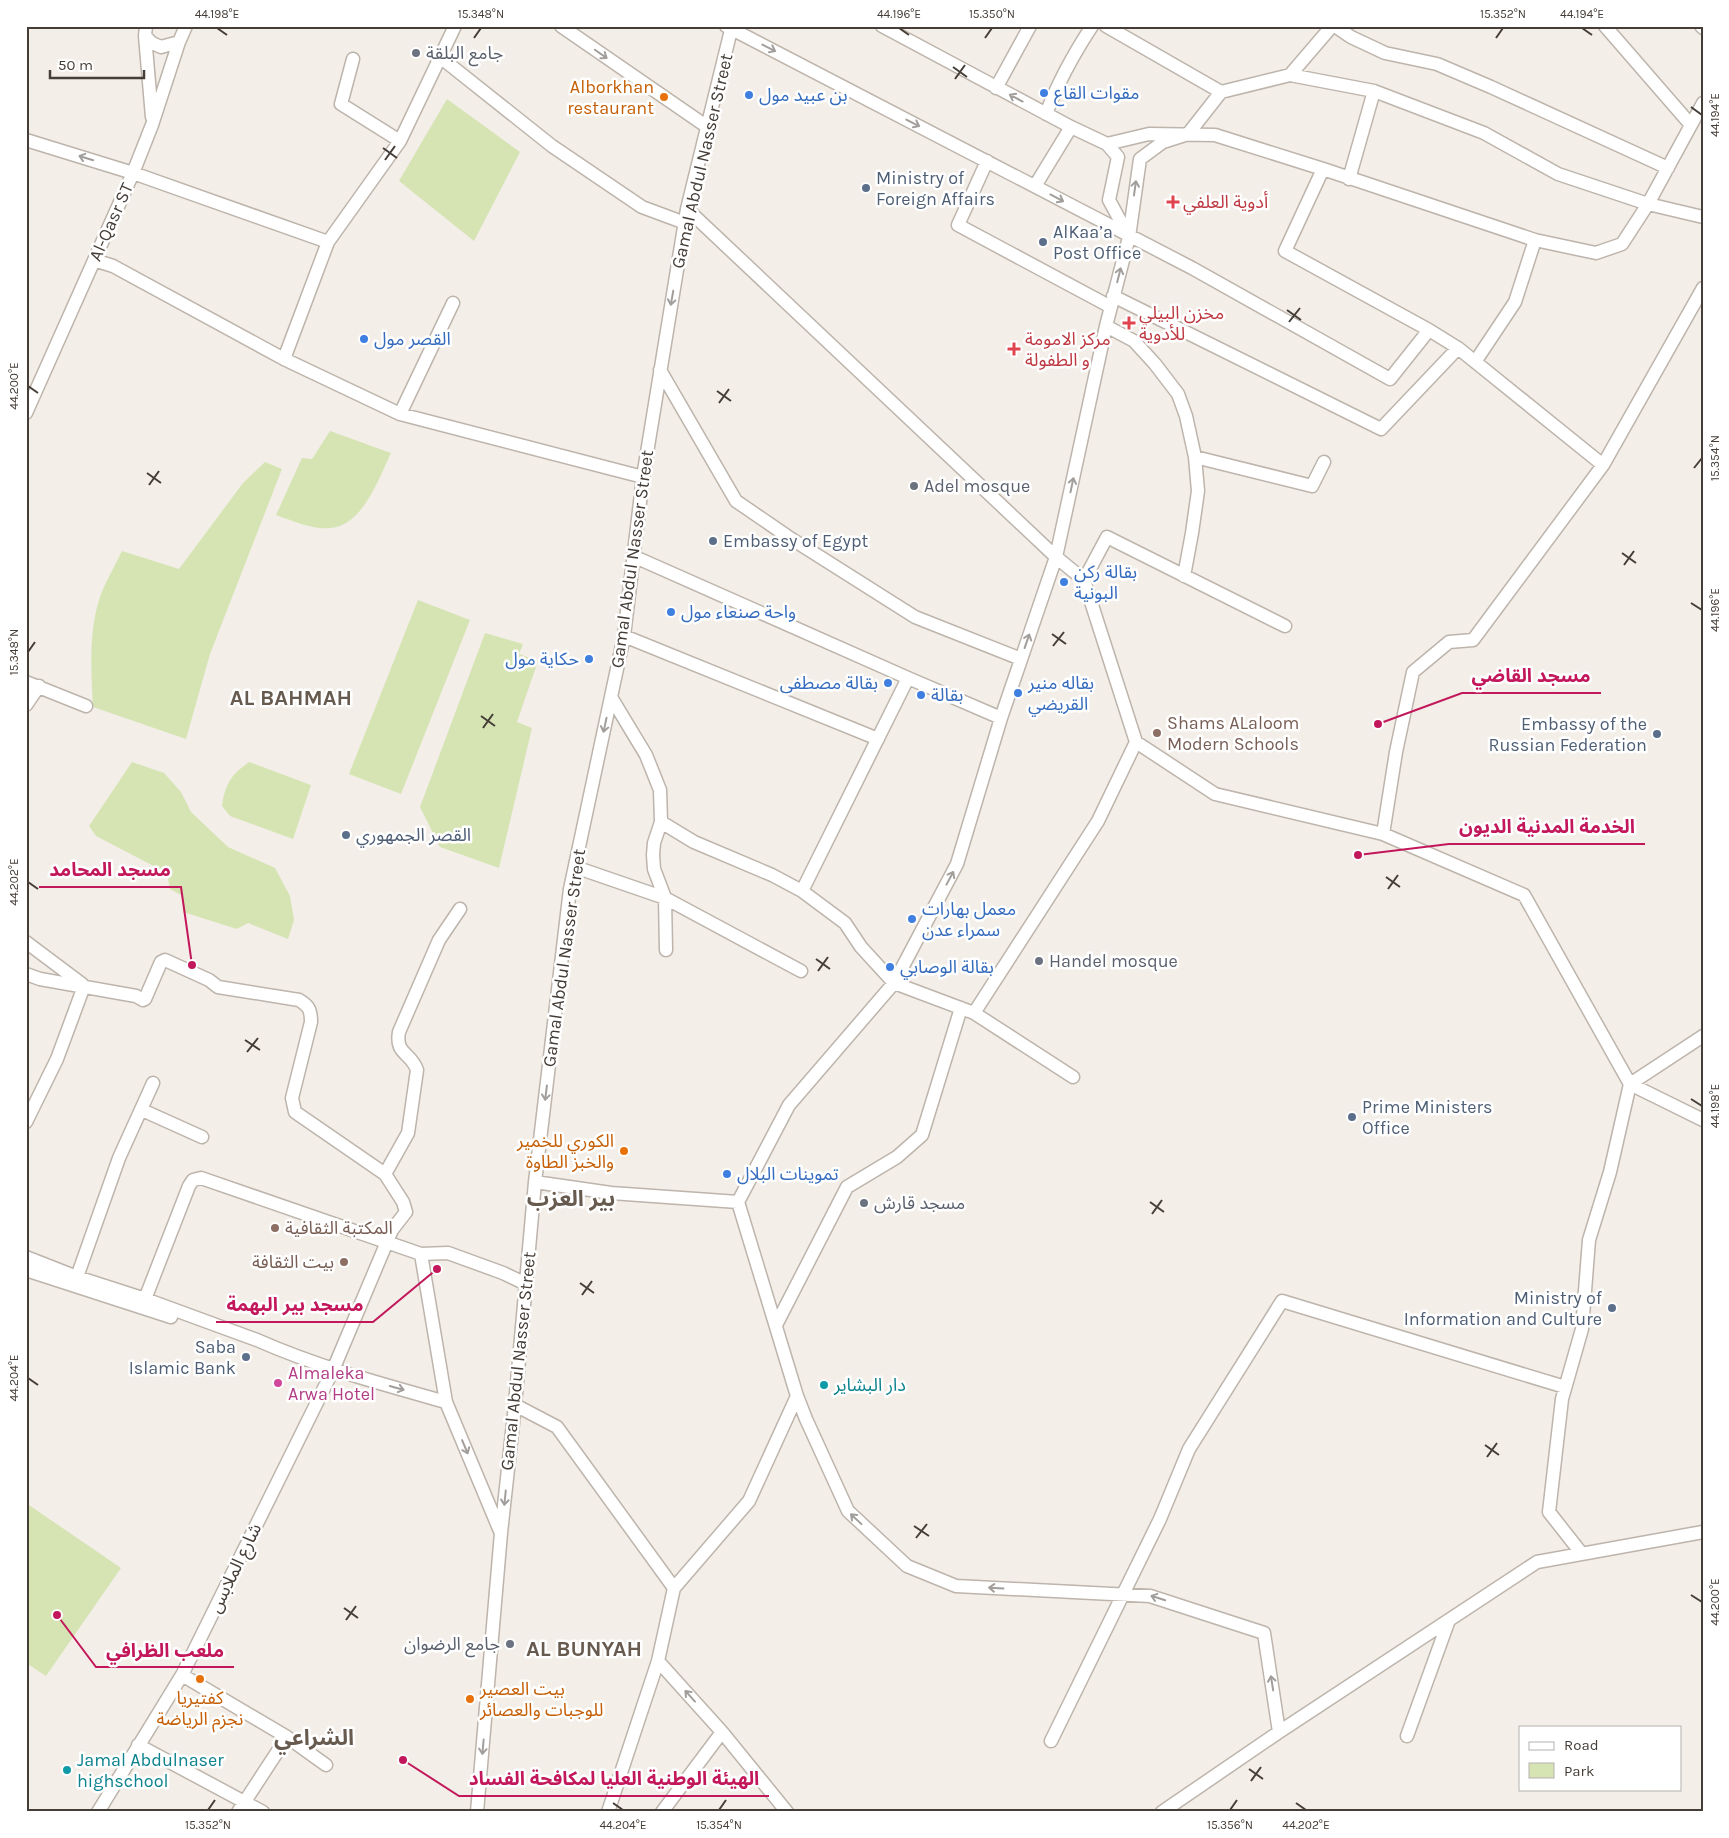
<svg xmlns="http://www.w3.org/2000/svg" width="1729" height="1838" font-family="Karla,'Noto Sans Arabic',sans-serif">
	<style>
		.green { fill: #d6e4b4 }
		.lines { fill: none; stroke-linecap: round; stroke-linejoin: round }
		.minor-casing { stroke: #bdb4ab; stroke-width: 15 }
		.minor { stroke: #fff; stroke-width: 12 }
		.oneway { stroke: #a29e9b }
		.ticks { fill: none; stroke: #453d37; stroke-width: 2 }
		.worship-dot { fill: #6b7280; stroke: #fff; stroke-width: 2 }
		.shop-dot { fill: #3f7fe0; stroke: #fff; stroke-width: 2 }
		.food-dot { fill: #e8710a; stroke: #fff; stroke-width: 2 }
		.service-dot { fill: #5c6f8a; stroke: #fff; stroke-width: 2 }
		.health-dot { fill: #e0444e; stroke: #fff; stroke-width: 2 }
		.education-dot { fill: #8d6e63; stroke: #fff; stroke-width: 2 }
		.hotel-dot { fill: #d1479c; stroke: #fff; stroke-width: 2 }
		.culture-dot { fill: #0f9aa8; stroke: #fff; stroke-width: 2 }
		.labels { text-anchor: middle; stroke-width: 5; stroke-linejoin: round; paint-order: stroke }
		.worship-label { font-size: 18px; fill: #5b616d; stroke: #fff; text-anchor: start }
		.food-label { font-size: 18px; fill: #c56008; stroke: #fff; text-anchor: end }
		.shop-label { font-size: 18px; fill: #366cbe; stroke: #fff; text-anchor: start }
		.street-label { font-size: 18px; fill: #453d37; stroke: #fff }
		.service-label { font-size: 18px; fill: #4e5e75; stroke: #fff; text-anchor: start }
		.health-label { font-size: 18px; fill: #be3a42; stroke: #fff; text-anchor: start }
		.education-label { font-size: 18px; fill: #785e54; stroke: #fff; text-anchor: start }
		.hotel-label { font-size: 18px; fill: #b23c85; stroke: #fff; text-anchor: start }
		.culture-label { font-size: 18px; fill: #0d838f; stroke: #fff; text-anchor: start }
		.district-label { font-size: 22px; font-weight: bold; fill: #675a4f; stroke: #fff }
		.leader { fill: none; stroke: #c2185b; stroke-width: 2 }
		.callout-dot { fill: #c2185b; stroke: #fff; stroke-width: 2 }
		.callout-label { font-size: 19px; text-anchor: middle; font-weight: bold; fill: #c2185b; stroke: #fff; stroke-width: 5; stroke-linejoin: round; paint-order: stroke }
		.neatline { fill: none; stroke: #453d37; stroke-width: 2 }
		.ticks-label { font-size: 12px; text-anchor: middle; fill: #453d37 }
	</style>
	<rect width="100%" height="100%" fill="#f3eee8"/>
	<path class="green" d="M447 99 520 152 474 241 399 181Z
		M330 431 391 453C379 478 363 525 331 528 313 530 293 521 276 515L302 458 312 459Z
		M265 462 282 469 210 654 186 739 93 707C91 669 88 625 103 589 109 576 116 563 122 551L179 569 243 483Z
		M418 600 470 620 401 794 349 774Z
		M485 633 523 644 519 654 538 661 517 722 532 728 499 868 440 847 420 807Z
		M132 762 164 773 181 792 191 812 228 847 275 868 290 896 294 920 288 939 248 923 237 929 183 912V896L170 889 167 873 96 836 89 826Z
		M249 762 311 785 293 839 230 816 222 806C225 784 231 775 249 762Z
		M26 1503 121 1568 46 1676 26 1663Z"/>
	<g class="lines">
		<defs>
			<path id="minor" d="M146 26 145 36 152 117
				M561 26 706 126
				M726 26 1192 268 1390 379 1429 330
				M882 26 1071 127 1107 144 1118 157 1109 200 1129 237
				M1106 26 1221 92
				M1335 26 1351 37 1385 53 1437 64 1491 87 1668 168
				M1605 26 1691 125
				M1701 26 1703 28
				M145 36 152 43 161 47 179 42
				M440 57 552 146 642 207 685 223
				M353 59 341 104 400 141
				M1290 75 1332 26
				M996 88 1030 26
				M1046 114C1058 82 1073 55 1092 26
				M26 140 133 173 328 242
				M1107 144 1149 134 1215 135 1323 169 1535 240 1596 253 1622 244 1648 204 1703 103
				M987 161 958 225 1111 307
				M1323 169 1285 251 1429 330 1458 348 1603 465
				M1349 179 1374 91
				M1035 186 1071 127
				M687 209 1056 557 1084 580 1136 742 1215 794 1383 834 1524 895 1630 1084 1703 1120
				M94 260 113 266 284 359 400 414 643 477
				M1113 296 1381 429 1458 348
				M1106 326 1134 341 1155 364 1178 394 1186 416 1195 457 1198 491 1192 533 1184 576
				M284 359 328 242 400 141 455 26
				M1475 362 1515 302 1535 240
				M660 370 736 501 787 536 915 617 1021 659
				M26 413 133 173 152 125 179 42 186 26
				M400 414 453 303
				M1195 457 1312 486 1324 462
				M635 557 908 678 1001 718
				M1084 580 1107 537 1285 626
				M624 636 878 739
				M26 682 86 706
				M611 697 646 755 660 790 661 822 694 842 772 875 802 891 845 923 861 947 894 983 974 1013 1098 821 1136 742
				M26 705 39 686
				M661 822 654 843 653 855 654 869 665 898 666 950
				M1383 834 1396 752 1413 672 1449 642 1473 640 1603 465 1703 288
				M575 867 665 898 801 971
				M802 891 908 678
				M26 942 82 984
				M26 974 40 979 136 996 143 1000 145 999 161 962 165 960 209 980 218 987 299 1000C309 1006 311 1010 311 1022L292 1098 295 1112 385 1174 403 1202 406 1212 392 1230 333 1370 182 1675 98 1812
				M974 1013 1073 1077
				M142 1110 202 1137
				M26 1122 57 1059 84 986
				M385 1174 408 1133 417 1070C411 1052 395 1055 399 1032L439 940 460 909
				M535 1182 611 1193 738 1202
				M421 1254 446 1402 500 1531
				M26 1257 77 1277 145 1299 257 1340C318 1367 382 1384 446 1402
				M26 1270 171 1317
				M77 1277 119 1158 153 1083
				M145 1299 189 1186 193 1180 201 1178 421 1254 448 1253 503 1273 526 1284
				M776 1325 847 1187 897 1157 922 1135 961 1008
				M797 1396 806 1419 848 1511 907 1566 956 1586 1150 1596 1264 1633 1279 1732
				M515 1405 557 1427 674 1588
				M1582 1554 1549 1512 1562 1399 1582 1329 1589 1240 1610 1172 1630 1084 1703 1036
				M658 1661 722 1732 787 1812
				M182 1675 287 1737 326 1765
				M1407 1736 1449 1620
				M1051 1741 1160 1519 1189 1449 1282 1301 1565 1387
				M138 1745 263 1812
				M238 1812 287 1737
				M477 1812 501 1533 515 1405 535 1182 570 889 624 636 643 477 687 209 732 26
				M608 1812 658 1661 674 1588 749 1501 797 1396 738 1202 789 1105 894 983 957 864 1001 718 1056 557 1106 326 1129 237 1140 159 1163 142 1188 134 1221 92 1290 75 1374 91 1484 133 1558 174 1648 204 1703 217
				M662 1812 722 1732
				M1162 1812 1279 1732 1537 1562 1703 1532"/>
		</defs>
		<use href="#minor" class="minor-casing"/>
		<use href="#minor" class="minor"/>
	</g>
	<defs><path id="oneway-shaft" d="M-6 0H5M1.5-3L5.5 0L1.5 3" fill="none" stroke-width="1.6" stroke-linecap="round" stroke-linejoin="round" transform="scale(1.25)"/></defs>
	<g class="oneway">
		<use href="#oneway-shaft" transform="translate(769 48) rotate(27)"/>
		<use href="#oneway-shaft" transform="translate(601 54) rotate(35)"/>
		<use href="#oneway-shaft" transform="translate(1016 98) rotate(-152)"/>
		<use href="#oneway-shaft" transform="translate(913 123) rotate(27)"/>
		<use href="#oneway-shaft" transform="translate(86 158) rotate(-163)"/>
		<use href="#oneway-shaft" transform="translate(1135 188) rotate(-82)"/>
		<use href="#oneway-shaft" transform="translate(1057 198) rotate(28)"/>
		<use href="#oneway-shaft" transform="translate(1119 275) rotate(-76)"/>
		<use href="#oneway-shaft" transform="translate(672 298) rotate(100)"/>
		<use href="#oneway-shaft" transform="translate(1072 485) rotate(-78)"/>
		<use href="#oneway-shaft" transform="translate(1027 641) rotate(-71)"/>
		<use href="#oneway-shaft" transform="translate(605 725) rotate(102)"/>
		<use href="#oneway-shaft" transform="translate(950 878) rotate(-62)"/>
		<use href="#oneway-shaft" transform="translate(546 1093) rotate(97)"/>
		<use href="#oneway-shaft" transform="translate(397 1388) rotate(16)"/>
		<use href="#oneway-shaft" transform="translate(465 1447) rotate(67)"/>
		<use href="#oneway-shaft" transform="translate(505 1498) rotate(96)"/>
		<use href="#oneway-shaft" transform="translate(856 1519) rotate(-137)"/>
		<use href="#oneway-shaft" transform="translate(996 1588) rotate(-177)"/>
		<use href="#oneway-shaft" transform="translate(1158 1598) rotate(-162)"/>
		<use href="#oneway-shaft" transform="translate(1272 1683) rotate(-99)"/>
		<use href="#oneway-shaft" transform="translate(690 1696) rotate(-132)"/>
		<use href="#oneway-shaft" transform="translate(483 1747) rotate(95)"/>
	</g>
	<path class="ticks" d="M217 28 227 35M899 28 909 35M1582 28 1592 35M474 38 481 28M985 38 992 28M1496 38 1503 28M953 67 967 77M955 79 965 65M1691 107 1702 115M383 148 397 158M385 160 395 146M1287 310 1301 320M1289 322 1300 308M28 386 38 393M717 391 731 401M719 403 729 389M1694 468 1702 458M147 473 161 483M149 485 159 471M1622 553 1636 563M1624 565 1634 551M1691 603 1702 610M1052 634 1066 644M1053 646 1064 632M28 652 35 642M481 716 495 726M483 728 493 714M1386 877 1400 887M28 882 38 889M1388 889 1398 875M816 959 830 969M818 971 828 957M245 1040 260 1050M247 1052 258 1038M1691 1099 1702 1106M1150 1202 1164 1212M1152 1214 1162 1200M580 1283 594 1293M582 1295 592 1281M28 1378 38 1385M1485 1445 1499 1455M1487 1457 1497 1443M914 1526 929 1536M916 1538 927 1524M1691 1595 1702 1602M344 1608 358 1618M346 1620 356 1606M1249 1769 1263 1779M1251 1781 1261 1767M613 1803 623 1810M1296 1803 1306 1810M208 1810 215 1800M719 1810 726 1800M1230 1810 1237 1800"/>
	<g class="worship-dot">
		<circle cx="416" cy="53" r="5"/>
		<circle cx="914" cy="486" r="5"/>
		<circle cx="1039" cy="961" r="5"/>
		<circle cx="864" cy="1203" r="5"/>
		<circle cx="510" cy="1644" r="5"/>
	</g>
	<g class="shop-dot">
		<circle cx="1044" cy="93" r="5"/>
		<circle cx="749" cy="95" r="5"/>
		<circle cx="364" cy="339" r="5"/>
		<circle cx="1064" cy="582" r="5"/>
		<circle cx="671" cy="612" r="5"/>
		<circle cx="589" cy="659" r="5"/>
		<circle cx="888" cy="683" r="5"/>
		<circle cx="1018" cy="693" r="5"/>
		<circle cx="921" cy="695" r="5"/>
		<circle cx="912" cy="919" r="5"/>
		<circle cx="890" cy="967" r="5"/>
		<circle cx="727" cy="1174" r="5"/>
	</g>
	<g class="food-dot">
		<circle cx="664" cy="97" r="5"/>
		<circle cx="624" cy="1151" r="5"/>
		<circle cx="200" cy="1679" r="5"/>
		<circle cx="470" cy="1699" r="5"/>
	</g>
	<g class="service-dot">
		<circle cx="866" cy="188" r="5"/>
		<circle cx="1043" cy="242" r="5"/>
		<circle cx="713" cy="541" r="5"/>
		<circle cx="1657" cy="734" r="5"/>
		<circle cx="346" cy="835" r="5"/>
		<circle cx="1352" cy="1117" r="5"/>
		<circle cx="1612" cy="1308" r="5"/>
		<circle cx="246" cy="1357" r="5"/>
	</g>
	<g class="health-dot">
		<path d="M1170.5 194.5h5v5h5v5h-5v5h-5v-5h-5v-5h5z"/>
		<path d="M1126.5 315.5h5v5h5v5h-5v5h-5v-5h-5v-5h5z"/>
		<path d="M1011.5 341.5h5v5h5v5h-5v5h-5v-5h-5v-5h5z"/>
	</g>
	<g class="education-dot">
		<circle cx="1157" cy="733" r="5"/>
		<circle cx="275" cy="1228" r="5"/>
		<circle cx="344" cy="1262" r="5"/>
	</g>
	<circle class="hotel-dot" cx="278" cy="1383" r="5"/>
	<g class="culture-dot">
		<circle cx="824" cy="1385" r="5"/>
		<circle cx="67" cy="1770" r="5"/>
	</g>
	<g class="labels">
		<g class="worship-label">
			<text x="426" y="59">جامع البلقة</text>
			<text x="924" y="492">Adel mosque</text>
			<text x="1049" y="967">Handel mosque</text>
			<text x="874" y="1209">مسجد قارش</text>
			<text x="500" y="1650" text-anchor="end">جامع الرضوان</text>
		</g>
		<g class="food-label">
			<text x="654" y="93">Alborkhan<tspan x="654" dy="21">restaurant</tspan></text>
			<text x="614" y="1147">الكوري للخمير<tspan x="614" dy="21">والخبز الطاوة</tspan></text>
			<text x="480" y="1695" text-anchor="start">بيت العصير<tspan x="480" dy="21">للوجبات والعصائر</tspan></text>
			<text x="200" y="1704" text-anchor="middle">كفتيريا<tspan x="200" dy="21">نجزم الرياضة</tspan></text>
		</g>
		<g class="shop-label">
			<text x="1054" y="99">مقوات القاع</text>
			<text x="759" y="101">بن عبيد مول</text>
			<text x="374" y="345">القصر مول</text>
			<text x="1074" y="578">بقالة ركن<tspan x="1074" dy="21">البونية</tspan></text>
			<text x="681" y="618">واحة صنعاء مول</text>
			<text x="579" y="665" text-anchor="end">حكاية مول</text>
			<text x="878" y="689" text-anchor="end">بقالة مصطفى</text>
			<text x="1028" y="689">بقاله منير<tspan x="1028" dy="21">القريضي</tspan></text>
			<text x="931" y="701">بقالة</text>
			<text x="922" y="915">معمل بهارات<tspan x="922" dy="21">سمراء عدن</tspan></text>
			<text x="900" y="973">بقالة الوصابي</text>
			<text x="737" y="1180">تموينات البلال</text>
		</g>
		<g class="street-label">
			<text transform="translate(702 161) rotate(-77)" y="6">Gamal Abdul Nasser Street</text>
			<text transform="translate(111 222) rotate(-66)" y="6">Al-Qasr ST</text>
			<text transform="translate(632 559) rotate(-82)" y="6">Gamal Abdul Nasser Street</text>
			<text transform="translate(564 958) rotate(-82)" y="6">Gamal Abdul Nasser Street</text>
			<text transform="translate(518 1361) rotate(-84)" y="6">Gamal Abdul Nasser Street</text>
			<text transform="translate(235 1568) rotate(-64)" y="6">شارع الملابس</text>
		</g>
		<g class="service-label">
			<text x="876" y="184">Ministry of<tspan x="876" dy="21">Foreign Affairs</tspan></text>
			<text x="1053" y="238">AlKaa’a<tspan x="1053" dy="21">Post Office</tspan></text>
			<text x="723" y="547">Embassy of Egypt</text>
			<text x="1647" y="730" text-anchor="end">Embassy of the<tspan x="1647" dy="21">Russian Federation</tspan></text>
			<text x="356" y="841">القصر الجمهوري</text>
			<text x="1362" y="1113">Prime Ministers<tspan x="1362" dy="21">Office</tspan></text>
			<text x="1602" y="1304" text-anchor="end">Ministry of<tspan x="1602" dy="21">Information and Culture</tspan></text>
			<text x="236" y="1353" text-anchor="end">Saba<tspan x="236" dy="21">Islamic Bank</tspan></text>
		</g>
		<g class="health-label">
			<text x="1183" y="208">أدوية العلفي</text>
			<text x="1139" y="319">مخزن البيلي<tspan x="1139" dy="21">للأدوية</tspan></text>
			<text x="1025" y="345">مركز الامومة<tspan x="1025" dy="21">و الطفولة</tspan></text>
		</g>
		<g class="education-label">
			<text x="1167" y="729">Shams ALaloom<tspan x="1167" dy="21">Modern Schools</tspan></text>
			<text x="285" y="1234">المكتبة الثقافية</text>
			<text x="334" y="1268" text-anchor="end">بيت الثقافة</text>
		</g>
		<g class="hotel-label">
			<text x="288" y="1379">Almaleka<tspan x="288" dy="21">Arwa Hotel</tspan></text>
		</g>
		<g class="culture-label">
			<text x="834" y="1391">دار البشاير</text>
			<text x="77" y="1766">Jamal Abdulnaser<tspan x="77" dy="21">highschool</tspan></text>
		</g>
		<g class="district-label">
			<text x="291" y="705">AL BAHMAH</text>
			<text x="571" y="1206">بير العزب</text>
			<text x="584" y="1656">AL BUNYAH</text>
			<text x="314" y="1745">الشراعي</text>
		</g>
	</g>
	<path class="leader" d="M1378 724L1462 693H1601M1358 855L1449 844H1645M192 965L181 887H39M437 1269L373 1322H216M57 1615L96 1667H234M403 1760L459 1796H769"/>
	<g class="callout-dot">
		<circle cx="1378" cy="724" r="5"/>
		<circle cx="1358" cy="855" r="5"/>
		<circle cx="192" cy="965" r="5"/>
		<circle cx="437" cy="1269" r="5"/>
		<circle cx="57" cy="1615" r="5"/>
		<circle cx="403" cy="1760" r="5"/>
	</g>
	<g class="callout-label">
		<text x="1531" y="682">مسجد القاضي</text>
		<text x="1547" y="833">الخدمة المدنية الديون</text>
		<text x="110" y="876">مسجد المحامد</text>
		<text x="295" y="1311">مسجد بير البهمة</text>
		<text x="165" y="1657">ملعب الظرافي</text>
		<text x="614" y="1785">الهيئة الوطنية العليا لمكافحة الفساد</text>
	</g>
	<rect width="1729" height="1838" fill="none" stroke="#ffffff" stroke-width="55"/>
	<rect x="1519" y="1726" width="162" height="65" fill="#ffffff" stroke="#b5b1af"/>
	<rect x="1529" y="1742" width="25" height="8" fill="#ffffff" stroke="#b5b1af"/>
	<text x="1564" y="1750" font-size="15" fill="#453d37">Road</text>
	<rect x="1529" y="1763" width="25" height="15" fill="#d6e4b4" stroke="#b5b1af"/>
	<text x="1564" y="1776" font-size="15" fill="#453d37">Park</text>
	<path d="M50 70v8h94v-8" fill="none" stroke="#453d37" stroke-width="2.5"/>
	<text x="58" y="70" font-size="15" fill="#453d37" stroke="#ffffff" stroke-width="4" paint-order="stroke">50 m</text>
	<rect x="28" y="28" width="1674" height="1782" class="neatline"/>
	<g class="ticks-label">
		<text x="217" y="18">44.198°E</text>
		<text x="481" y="18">15.348°N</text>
		<text x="899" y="18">44.196°E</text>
		<text x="992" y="18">15.350°N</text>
		<text x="1503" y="18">15.352°N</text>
		<text x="1582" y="18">44.194°E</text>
		<text transform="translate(1715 115) rotate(-90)" y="4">44.194°E</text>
		<text transform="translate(14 386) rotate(-90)" y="4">44.200°E</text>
		<text transform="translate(1715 458) rotate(-90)" y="4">15.354°N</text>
		<text transform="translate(1715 610) rotate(-90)" y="4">44.196°E</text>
		<text transform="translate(14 652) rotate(-90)" y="4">15.348°N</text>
		<text transform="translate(14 882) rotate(-90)" y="4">44.202°E</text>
		<text transform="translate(1715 1106) rotate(-90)" y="4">44.198°E</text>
		<text transform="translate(14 1378) rotate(-90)" y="4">44.204°E</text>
		<text transform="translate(1715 1602) rotate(-90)" y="4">44.200°E</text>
		<text x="208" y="1829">15.352°N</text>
		<text x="623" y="1829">44.204°E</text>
		<text x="719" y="1829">15.354°N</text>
		<text x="1230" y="1829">15.356°N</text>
		<text x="1306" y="1829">44.202°E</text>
	</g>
</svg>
